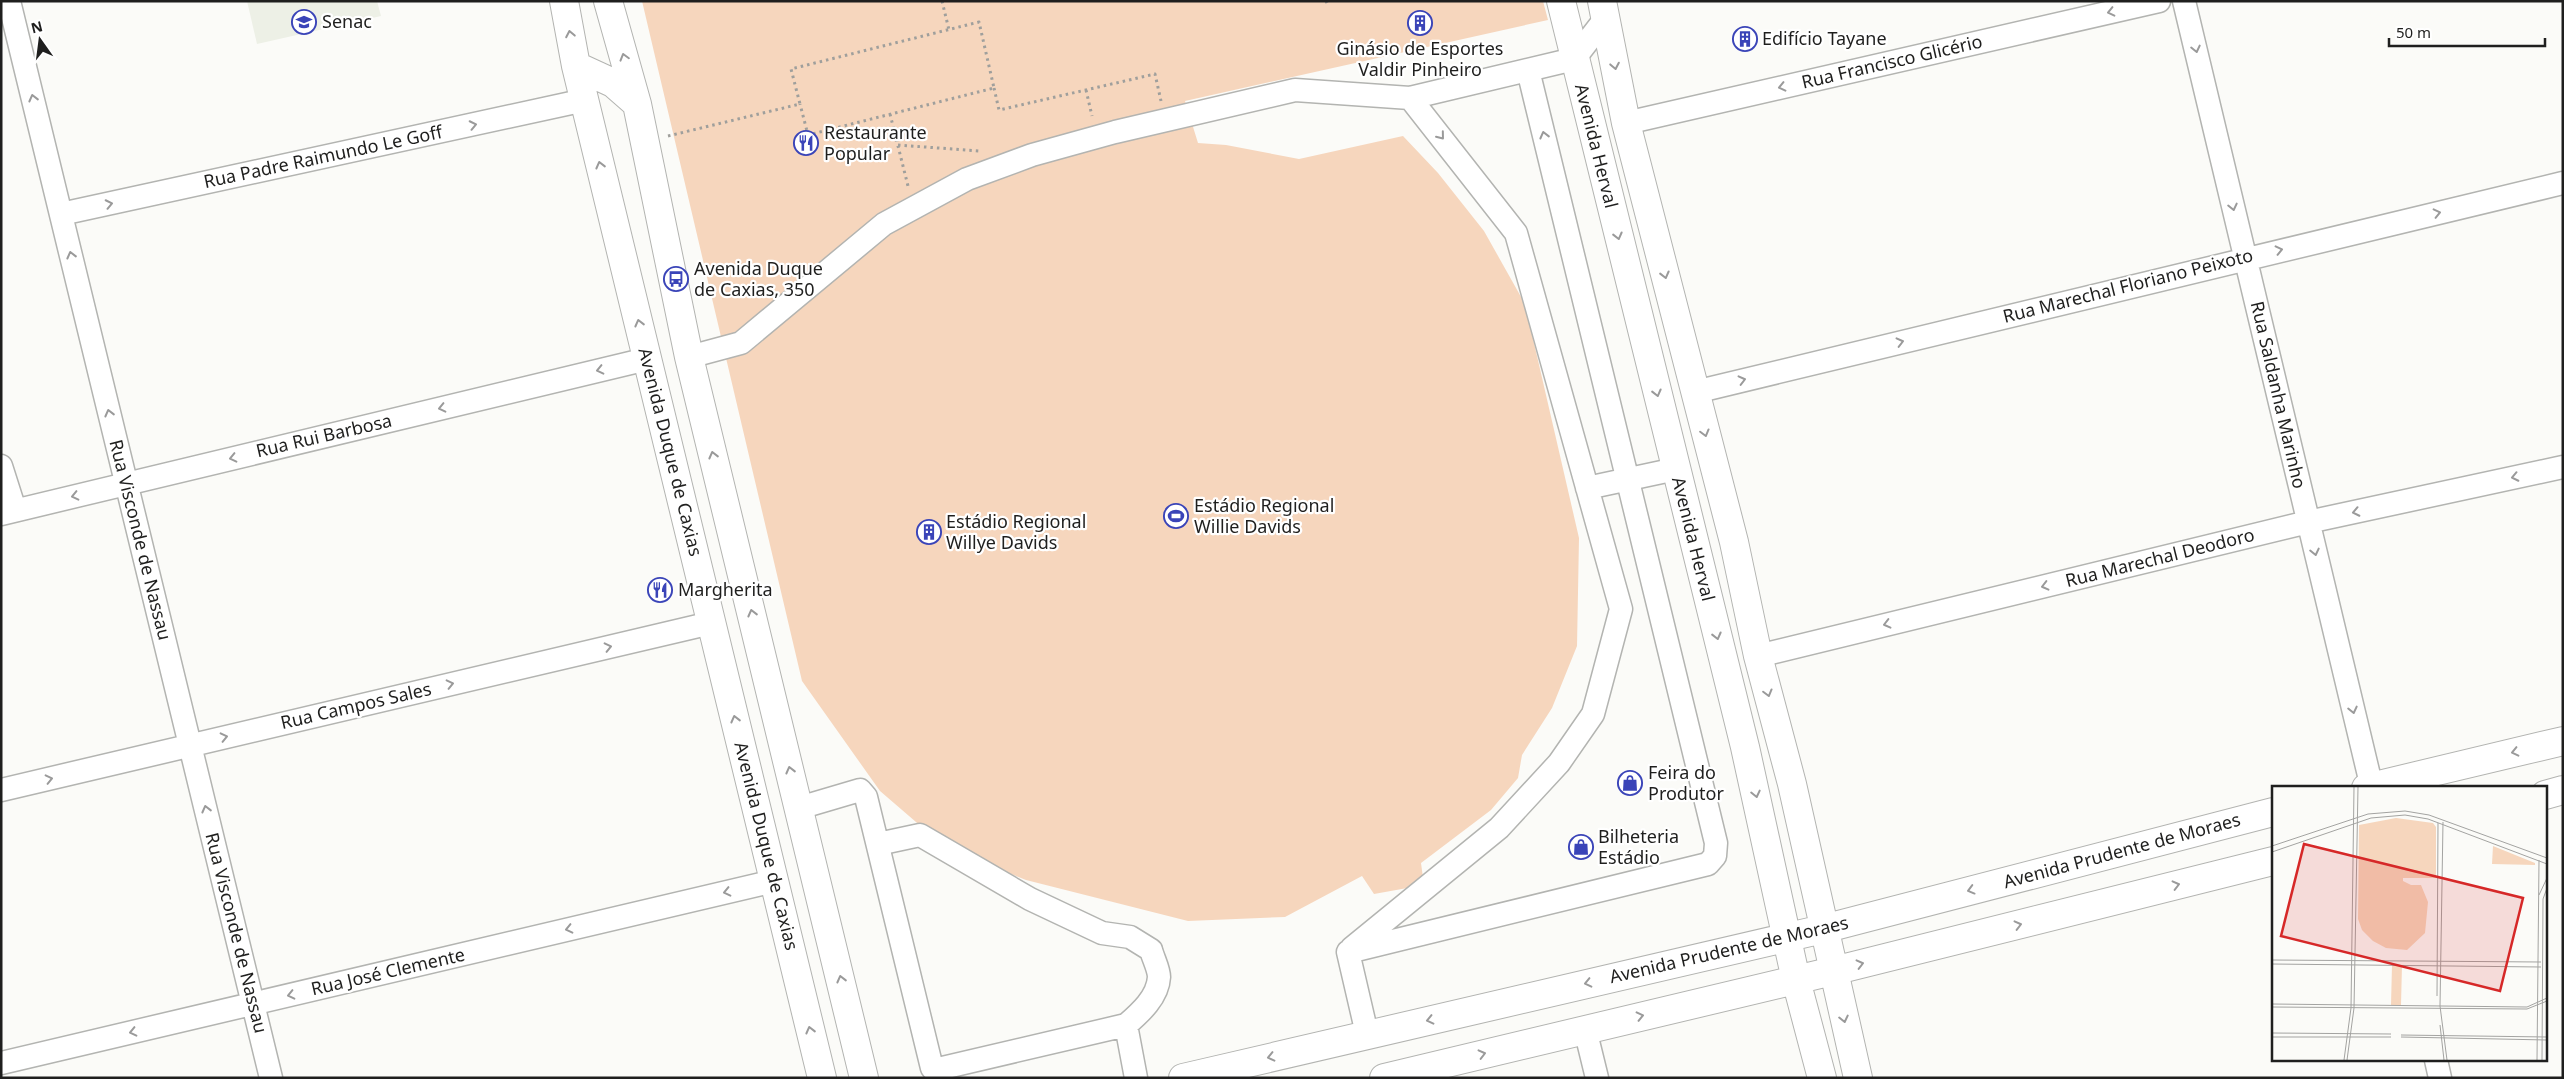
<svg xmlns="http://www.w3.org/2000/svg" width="2564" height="1079" font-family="'Noto Sans',sans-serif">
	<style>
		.built { fill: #edf0e6 }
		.green { fill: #f6d6bd }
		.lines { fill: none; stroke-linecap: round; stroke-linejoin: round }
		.minor-casing { stroke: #b3b4b1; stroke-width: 25 }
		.major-casing { stroke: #b3b4b1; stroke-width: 30 }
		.path { stroke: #9f9f9c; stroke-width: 3; stroke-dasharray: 2.5 4; stroke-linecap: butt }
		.minor { stroke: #fff; stroke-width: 22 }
		.major { stroke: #fff; stroke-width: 28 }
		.oneway { stroke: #9a9a9a }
		.labels { text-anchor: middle; stroke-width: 4.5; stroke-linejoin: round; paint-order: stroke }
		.poi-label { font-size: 18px; fill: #1f1f1e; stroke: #fff; text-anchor: start }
		.street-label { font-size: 18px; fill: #1f1f1e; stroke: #fff }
		.inset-road { fill: none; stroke: #a3a3a1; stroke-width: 1 }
		.view { fill: #d62828; fill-opacity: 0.15; stroke: #d62828; stroke-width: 2.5 }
		.inset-edge { fill: none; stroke: #1f1f1e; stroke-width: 2.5 }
	</style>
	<rect width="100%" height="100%" fill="#fbfbf8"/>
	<path class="built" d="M247 1H377L381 16 257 44Z"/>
	<path class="green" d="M642 1H1543L1548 20 1185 101 1198 143 1226 145 1299 159 1403 136 1438 173 1484 231 1525 304 1579 538 1577 646 1552 708 1522 755 1518 778 1491 810 1421 863 1424 885 1374 894 1362 876 1285 917 1188 921 1026 880 945 847 880 791 802 681Z"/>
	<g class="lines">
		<defs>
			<path id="minor" d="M9 1 271 1078
				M2184 1 2372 788
				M1626 123 2159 1
				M61 214 585 100
				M689 357 741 343 884 224 967 179 1032 155 1115 132 1295 90 1410 98 1574 59 1605 19
				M1695 392 2563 183
				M1 466 15 510
				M1587 488 1676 469
				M1 514 647 359
				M1758 656 2308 522 2563 467
				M1 790 711 623
				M799 808 860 790 866 797 932 1068 934 1070 1126 1025C1140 1013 1158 997 1159 977 1159 969 1153 958 1151 950L1130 937 1102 933 1030 899 920 835 878 844
				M1352 948 1499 828 1559 763 1593 714 1621 609 1516 233 1410 98
				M1126 1025 1136 1078
				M1585 1029 1597 1078
				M1367 1034 1348 952 1708 864 1715 856 1716 843 1528 70
				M2436 1060 2440 1078
				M1 1063 774 881"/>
			<path id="major" d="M564 1 576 66 822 1078
				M608 1 637 104 689 357 864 1078
				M1561 1 1745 747 1796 980 1822 1078
				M1602 1 1626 123 1734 542 1758 656 1792 784 1858 1078
				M576 66 613 83 637 104
				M2366 788 2563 741
				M2545 795 2563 790
				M1183 1078 1823 929 2273 812
				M1384 1078 1833 971 2273 861"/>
		</defs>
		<use href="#minor" class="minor-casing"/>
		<use href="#major" class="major-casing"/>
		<path class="path" d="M942 1 949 30
			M1326 1 1327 3
			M994 88 999 110 1155 74 1161 101
			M1086 90 1092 116
			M890 114 908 186
			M668 136 800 104 791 69 979 22 994 88 808 135 800 104
			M898 145 979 151"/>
		<use href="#minor" class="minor"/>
		<use href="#major" class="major"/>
	</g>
	<defs><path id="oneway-chevron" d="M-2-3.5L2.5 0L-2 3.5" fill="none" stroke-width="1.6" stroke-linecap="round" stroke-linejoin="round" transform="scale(1.25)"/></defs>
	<g class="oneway">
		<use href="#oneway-chevron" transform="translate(2111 12) rotate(167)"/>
		<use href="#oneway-chevron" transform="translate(570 34) rotate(-101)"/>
		<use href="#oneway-chevron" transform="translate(2196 49) rotate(77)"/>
		<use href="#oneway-chevron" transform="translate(624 57) rotate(-106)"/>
		<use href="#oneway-chevron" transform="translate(1615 66) rotate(79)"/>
		<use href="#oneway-chevron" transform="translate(1782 87) rotate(167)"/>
		<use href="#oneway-chevron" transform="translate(33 98) rotate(-104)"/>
		<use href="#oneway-chevron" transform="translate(473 125) rotate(-12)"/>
		<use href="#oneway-chevron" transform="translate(1544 135) rotate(-104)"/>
		<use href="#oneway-chevron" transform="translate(1441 136) rotate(51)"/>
		<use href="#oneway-chevron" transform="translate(600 165) rotate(-104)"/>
		<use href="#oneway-chevron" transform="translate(109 204) rotate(-12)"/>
		<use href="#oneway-chevron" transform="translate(2233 207) rotate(77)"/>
		<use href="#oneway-chevron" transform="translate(2437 213) rotate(-13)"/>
		<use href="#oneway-chevron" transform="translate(1618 236) rotate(76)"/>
		<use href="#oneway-chevron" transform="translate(2279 250) rotate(-13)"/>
		<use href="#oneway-chevron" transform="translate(71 255) rotate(-104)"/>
		<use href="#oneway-chevron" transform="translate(1665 275) rotate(76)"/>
		<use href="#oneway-chevron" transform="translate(639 323) rotate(-104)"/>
		<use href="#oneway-chevron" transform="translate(1900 342) rotate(-14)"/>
		<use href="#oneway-chevron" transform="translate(600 370) rotate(167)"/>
		<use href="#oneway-chevron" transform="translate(1742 380) rotate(-14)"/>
		<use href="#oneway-chevron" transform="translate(1657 393) rotate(76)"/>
		<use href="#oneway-chevron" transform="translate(442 408) rotate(167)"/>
		<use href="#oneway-chevron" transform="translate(109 413) rotate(-104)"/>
		<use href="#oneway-chevron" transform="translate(1705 433) rotate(75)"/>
		<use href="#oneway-chevron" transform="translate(713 455) rotate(-104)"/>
		<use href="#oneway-chevron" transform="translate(233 458) rotate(167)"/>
		<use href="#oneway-chevron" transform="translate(2515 477) rotate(168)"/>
		<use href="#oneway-chevron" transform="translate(75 496) rotate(167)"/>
		<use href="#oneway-chevron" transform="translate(2356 512) rotate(168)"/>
		<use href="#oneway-chevron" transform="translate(2315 552) rotate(77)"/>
		<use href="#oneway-chevron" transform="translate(2045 586) rotate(166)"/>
		<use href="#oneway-chevron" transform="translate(752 613) rotate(-104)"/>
		<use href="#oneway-chevron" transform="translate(1887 624) rotate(166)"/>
		<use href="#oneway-chevron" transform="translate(1717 636) rotate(76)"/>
		<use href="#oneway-chevron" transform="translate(608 647) rotate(-13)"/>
		<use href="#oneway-chevron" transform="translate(450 684) rotate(-13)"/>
		<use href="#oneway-chevron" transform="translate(1768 693) rotate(75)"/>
		<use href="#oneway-chevron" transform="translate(2353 710) rotate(77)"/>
		<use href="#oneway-chevron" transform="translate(735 719) rotate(-104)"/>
		<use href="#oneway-chevron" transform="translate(224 737) rotate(-13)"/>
		<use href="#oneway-chevron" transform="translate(2515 752) rotate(167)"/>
		<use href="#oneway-chevron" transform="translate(790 770) rotate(-104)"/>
		<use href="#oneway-chevron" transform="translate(49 779) rotate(-13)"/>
		<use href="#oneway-chevron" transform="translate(1756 794) rotate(77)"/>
		<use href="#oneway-chevron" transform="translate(206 809) rotate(-104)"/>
		<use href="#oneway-chevron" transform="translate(2176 885) rotate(-14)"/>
		<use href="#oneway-chevron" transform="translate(1971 890) rotate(165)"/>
		<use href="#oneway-chevron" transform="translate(727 892) rotate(167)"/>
		<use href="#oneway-chevron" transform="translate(2018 925) rotate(-14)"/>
		<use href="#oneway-chevron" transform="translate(569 929) rotate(167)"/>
		<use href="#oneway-chevron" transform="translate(1860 964) rotate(-14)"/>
		<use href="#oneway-chevron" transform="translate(841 979) rotate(-104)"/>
		<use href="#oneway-chevron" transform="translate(1588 983) rotate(167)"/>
		<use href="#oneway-chevron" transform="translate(291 995) rotate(167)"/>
		<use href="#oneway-chevron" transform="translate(1640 1016) rotate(-13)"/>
		<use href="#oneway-chevron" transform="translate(1844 1019) rotate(77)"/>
		<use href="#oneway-chevron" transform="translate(1430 1020) rotate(167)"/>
		<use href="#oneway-chevron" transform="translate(810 1030) rotate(-104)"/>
		<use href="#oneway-chevron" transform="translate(133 1032) rotate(167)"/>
		<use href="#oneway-chevron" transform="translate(1482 1054) rotate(-14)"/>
		<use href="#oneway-chevron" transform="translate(1271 1057) rotate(167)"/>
	</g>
	<defs>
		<symbol id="university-ring" viewBox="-11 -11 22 22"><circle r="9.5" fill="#fff" stroke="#3a44b8" stroke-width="1.5"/><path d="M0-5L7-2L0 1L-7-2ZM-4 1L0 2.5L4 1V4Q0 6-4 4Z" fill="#3a44b8"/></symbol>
		<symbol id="building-ring" viewBox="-11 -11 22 22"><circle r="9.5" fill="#fff" stroke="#3a44b8" stroke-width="1.5"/><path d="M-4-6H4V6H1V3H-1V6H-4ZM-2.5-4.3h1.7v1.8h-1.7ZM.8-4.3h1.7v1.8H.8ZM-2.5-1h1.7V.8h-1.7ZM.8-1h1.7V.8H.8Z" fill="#3a44b8"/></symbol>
		<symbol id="restaurant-ring" viewBox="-11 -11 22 22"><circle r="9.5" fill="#fff" stroke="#3a44b8" stroke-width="1.5"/><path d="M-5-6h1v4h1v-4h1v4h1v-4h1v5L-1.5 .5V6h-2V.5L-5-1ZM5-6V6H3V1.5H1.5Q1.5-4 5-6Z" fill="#3a44b8"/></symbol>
		<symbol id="bus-ring" viewBox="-11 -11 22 22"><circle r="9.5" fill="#fff" stroke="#3a44b8" stroke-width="1.5"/><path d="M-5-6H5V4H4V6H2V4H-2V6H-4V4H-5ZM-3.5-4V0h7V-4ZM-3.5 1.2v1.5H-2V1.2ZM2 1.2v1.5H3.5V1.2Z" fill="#3a44b8"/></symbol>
		<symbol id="stadium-ring" viewBox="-11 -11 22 22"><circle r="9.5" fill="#fff" stroke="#3a44b8" stroke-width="1.5"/><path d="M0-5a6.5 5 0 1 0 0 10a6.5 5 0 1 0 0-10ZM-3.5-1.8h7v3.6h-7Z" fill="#3a44b8"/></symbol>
		<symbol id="shop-ring" viewBox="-11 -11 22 22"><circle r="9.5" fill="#fff" stroke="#3a44b8" stroke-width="1.5"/><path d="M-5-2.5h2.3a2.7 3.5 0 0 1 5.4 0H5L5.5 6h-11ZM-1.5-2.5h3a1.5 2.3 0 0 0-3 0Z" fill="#3a44b8"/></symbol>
	</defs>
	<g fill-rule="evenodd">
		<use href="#university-ring" x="290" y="8" width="28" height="28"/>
		<use href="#building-ring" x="1406" y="9" width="28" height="28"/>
		<use href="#building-ring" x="1731" y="25" width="28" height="28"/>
		<use href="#restaurant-ring" x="792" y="129" width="28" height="28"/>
		<use href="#bus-ring" x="662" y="265" width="28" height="28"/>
		<use href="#stadium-ring" x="1162" y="502" width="28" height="28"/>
		<use href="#building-ring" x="915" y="518" width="28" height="28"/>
		<use href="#restaurant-ring" x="646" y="576" width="28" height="28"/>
		<use href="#shop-ring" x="1616" y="769" width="28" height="28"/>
		<use href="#shop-ring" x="1567" y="833" width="28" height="28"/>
	</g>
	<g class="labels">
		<g class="poi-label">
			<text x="322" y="28">Senac</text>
			<text x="1762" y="45">Edifício Tayane</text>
			<text x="1420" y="55" text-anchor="middle">Ginásio de Esportes<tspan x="1420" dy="21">Valdir Pinheiro</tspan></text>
			<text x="824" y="139">Restaurante<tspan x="824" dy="21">Popular</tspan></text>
			<text x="694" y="275">Avenida Duque<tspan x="694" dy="21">de Caxias, 350</tspan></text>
			<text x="1194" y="512">Estádio Regional<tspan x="1194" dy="21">Willie Davids</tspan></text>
			<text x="946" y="528">Estádio Regional<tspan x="946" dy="21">Willye Davids</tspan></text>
			<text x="678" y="596">Margherita</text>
			<text x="1648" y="779">Feira do<tspan x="1648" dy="21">Produtor</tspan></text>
			<text x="1598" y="843">Bilheteria<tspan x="1598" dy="21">Estádio</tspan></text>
		</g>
		<g class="street-label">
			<text transform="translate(1892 62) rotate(-13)" y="6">Rua Francisco Glicério</text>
			<text transform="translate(1596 146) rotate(76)" y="6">Avenida Herval</text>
			<text transform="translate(323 157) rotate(-12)" y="6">Rua Padre Raimundo Le Goff</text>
			<text transform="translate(2128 286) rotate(-14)" y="6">Rua Marechal Floriano Peixoto</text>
			<text transform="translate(2278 395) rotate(77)" y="6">Rua Saldanha Marinho</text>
			<text transform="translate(324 436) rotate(-13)" y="6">Rua Rui Barbosa</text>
			<text transform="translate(670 452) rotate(76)" y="6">Avenida Duque de Caxias</text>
			<text transform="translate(1693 539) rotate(76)" y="6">Avenida Herval</text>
			<text transform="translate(140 540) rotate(76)" y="6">Rua Visconde de Nassau</text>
			<text transform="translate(2160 558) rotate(-14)" y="6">Rua Marechal Deodoro</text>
			<text transform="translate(356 706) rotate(-13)" y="6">Rua Campos Sales</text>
			<text transform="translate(766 846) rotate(76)" y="6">Avenida Duque de Caxias</text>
			<text transform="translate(2122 851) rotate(-15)" y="6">Avenida Prudente de Moraes</text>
			<text transform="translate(236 933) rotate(76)" y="6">Rua Visconde de Nassau</text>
			<text transform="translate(1729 950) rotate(-13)" y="6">Avenida Prudente de Moraes</text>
			<text transform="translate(388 972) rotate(-13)" y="6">Rua José Clemente</text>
		</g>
	</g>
	<g transform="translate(2272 786)">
		<rect width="275" height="275" fill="#fbfbf8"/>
		<path d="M124 32 161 37 164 41V92H131V95L139 99H149L156 116 153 147 135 164 114 162 101 155 90 144 86 133 87 39ZM221 60 263 77V79L220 78ZM120 179H130L129 219H119Z" fill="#f6d6bd"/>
		<path class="inset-road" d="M171 36 168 220 175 274M0 60 96 28 133 25 157 29 275 72M0 66 99 32 133 29 156 33 275 78M267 109 275 92M0 174 269 176M0 178 269 181M165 210 166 37M0 218 255 221 275 212M0 221 255 223 275 215M168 239 172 274M0 247 119 248M129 249 275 251M0 251H119M129 251 275 254M72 274 79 222 82 1M75 274 82 222 86 1M265 274 267 74M270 274 271 113 275 102"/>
		<path class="view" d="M32 58 251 112 228 205 9 150Z"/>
		<rect width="275" height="275" class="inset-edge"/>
	</g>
	<rect width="2564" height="1079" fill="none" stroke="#1f1f1e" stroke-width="5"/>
	<g transform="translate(40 40) rotate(346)" stroke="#ffffff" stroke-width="4" paint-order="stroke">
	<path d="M0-4L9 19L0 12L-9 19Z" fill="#1f1f1e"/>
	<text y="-8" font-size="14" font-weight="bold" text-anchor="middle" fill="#1f1f1e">N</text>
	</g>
	<path d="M2389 38v8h156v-8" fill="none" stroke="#1f1f1e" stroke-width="2.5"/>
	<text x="2396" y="38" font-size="15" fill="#1f1f1e" stroke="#ffffff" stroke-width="4" paint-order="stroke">50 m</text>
</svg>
